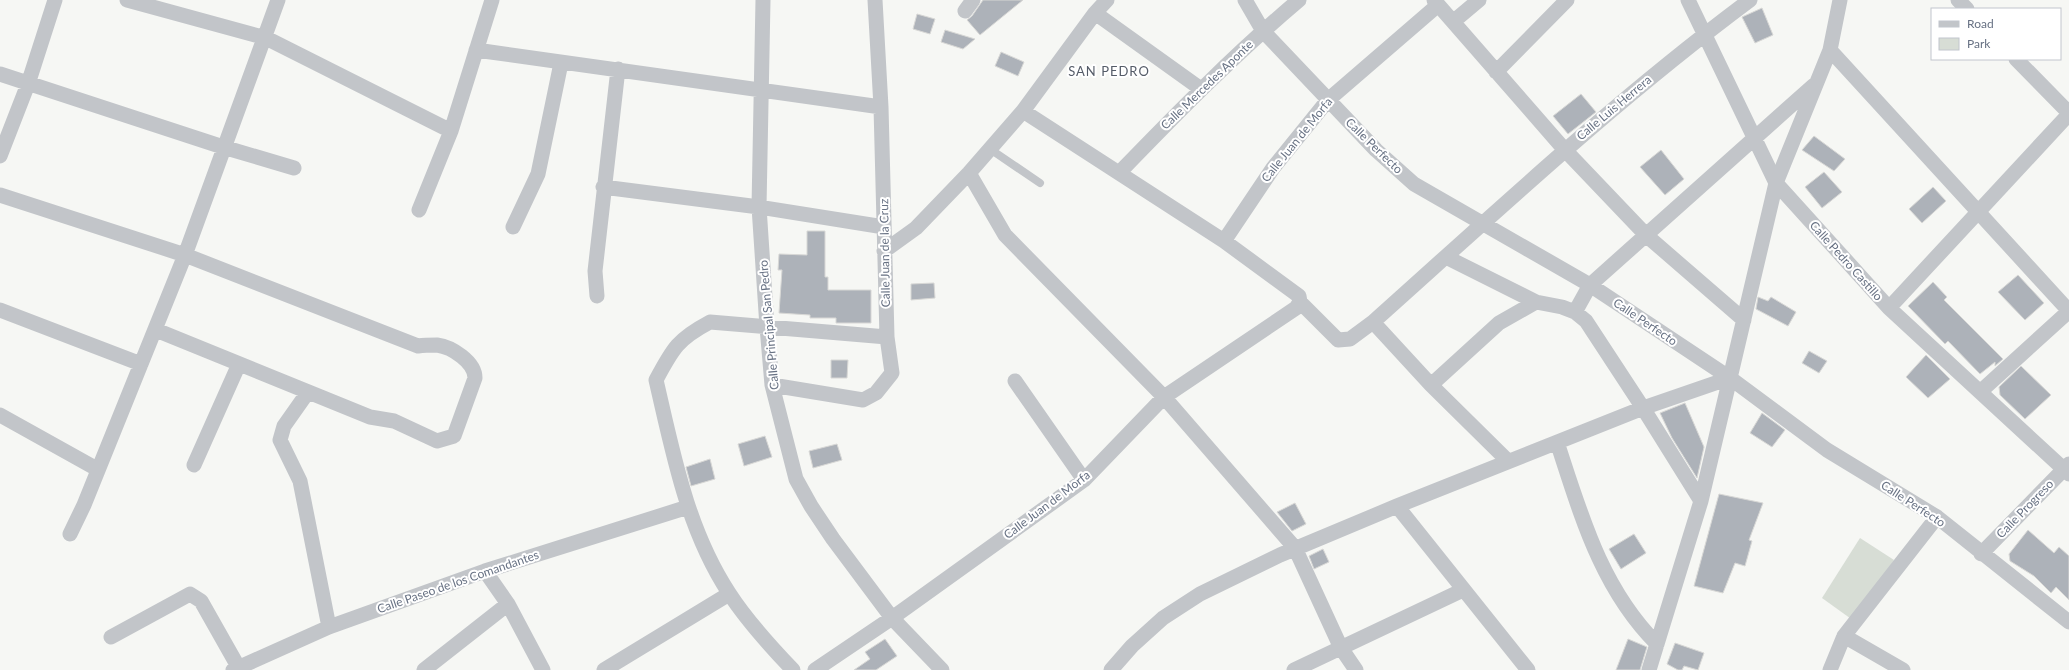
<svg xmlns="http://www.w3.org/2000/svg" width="2069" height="670" font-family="Lato,sans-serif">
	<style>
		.green { fill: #d7ddd5 }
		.building { fill: #adb2b9; stroke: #d8d8d6 }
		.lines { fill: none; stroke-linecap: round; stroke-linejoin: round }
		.lane { stroke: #c2c5c9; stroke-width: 8 }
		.street { stroke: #c2c5c9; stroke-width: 15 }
		.labels { text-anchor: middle; stroke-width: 4; stroke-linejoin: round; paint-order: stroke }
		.street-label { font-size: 12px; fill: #677183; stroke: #fff }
		.neighbourhood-label { font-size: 13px; letter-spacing: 1px; fill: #555c68; stroke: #fff }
	</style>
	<rect width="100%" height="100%" fill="#f6f7f4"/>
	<path class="green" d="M1860 538 1894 560 1854 621 1822 598Z"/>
	<path class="building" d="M983 0H1023L980 35 967 20 972 16Z
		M1762 8 1773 35 1755 43 1742 17Z
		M917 14 935 19 930 34 913 29Z
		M945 30 975 39 963 49 941 42Z
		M1001 52 1024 62 1018 76 995 66Z
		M1581 94 1596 112 1568 134 1553 116Z
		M1814 136 1845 159 1834 171 1802 150Z
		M1661 150 1684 179 1665 195 1640 167Z
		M1824 172 1842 192 1822 208 1805 187Z
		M1933 187 1946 201 1922 223 1909 209Z
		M807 231H825V277H828V290H871V323H836V318H810V315L779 313 782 270H778L779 254 807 255Z
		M2018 275 2044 303 2025 320 1998 292Z
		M1933 282 1947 297 1944 300 2003 359 1995 366V362L1980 374 1948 341 1945 344 1908 306Z
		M934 283 935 298 911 300V284Z
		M1758 297 1768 301 1771 297 1796 312 1788 326 1756 309Z
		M1809 351 1827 361 1819 373 1802 363Z
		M1926 355 1950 379 1928 398 1906 377Z
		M831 360H848L847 378H831Z
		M2021 366 2051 395 2025 419 2000 395 1999 387Z
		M1685 403 1704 447 1697 478 1672 438 1660 413Z
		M1762 413 1785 430 1772 447 1750 433Z
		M765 436 772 457 744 466 738 444Z
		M837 444 842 460 813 468 809 451Z
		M710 459 715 479 691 486 686 467Z
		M1719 494 1763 503 1749 540 1752 541 1745 566 1735 563 1723 593 1694 586Z
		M1295 503 1306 524 1292 531 1277 512Z
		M2028 530 2054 553 2059 547 2069 556V600L2056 587 2051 593 2034 576 2010 561 2009 554Z
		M1634 534 1646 553 1621 569 1609 549Z
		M1323 549 1329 562 1314 569 1309 556Z
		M885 639 897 656 876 670H854L870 659 865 652Z
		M1628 639 1647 647 1640 670H1616Z
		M1675 643 1704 653 1698 670 1684 666 1682 670H1678L1667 664Z"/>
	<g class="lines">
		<path class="lane" d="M990 149 1040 183"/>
		<path class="street" d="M127 0 266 38 451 131
			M763 0 759 207 767 327 772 385 796 479 811 506 833 539 892 618 942 670
			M1245 0 1263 31 1376 150 1414 184 1590 285 1730 378 1827 450 1937 517 2069 622
			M1434 0 1564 149 1647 236 1744 320
			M1688 0 1776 183 1889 308 2069 474
			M1958 0 1967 9
			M965 11 973 0
			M1095 13 1201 89
			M1454 21 1479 0
			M476 50 881 107
			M1830 50 2069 311 1980 392
			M2016 59 2069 113
			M1496 72 1567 0
			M0 74 223 147 294 168
			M0 156 28 84 55 0
			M969 173 1005 235 1164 397 1295 548 1341 648 1356 670
			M1119 173C1177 113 1235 54 1299 0
			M603 187 759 207 884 227
			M0 195 185 255 418 346C425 345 431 345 437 345 452 347 475 362 475 378L454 436 437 441 394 421 370 417 156 330
			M419 210 451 131 492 0
			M513 227 538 174 561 63
			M1224 241 1273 168 1328 100 1438 5
			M884 251 916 228 969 173 1023 111 1095 13 1107 0
			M1446 257 1536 302 1562 307 1575 312 1586 321 1643 408 1701 501
			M597 296 595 271 618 69
			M1300 302 1338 340 1350 339 1373 322C1496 212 1617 99 1750 0
			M1889 308 2069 114
			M0 310 141 364
			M1575 312 1590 285 1814 85
			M1373 322 1431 385
			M1015 381 1084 480
			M772 385 863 400 876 393 892 373 887 337 881 107 875 0
			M308 392 284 426 280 440 300 481 329 627
			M0 415 97 469
			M1557 442C1581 515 1601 588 1657 644
			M1508 461 1431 385 1499 323 1536 302
			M194 465 239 364
			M1397 506 1528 670
			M70 534 84 505 185 255 278 0
			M1981 554 2069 464
			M485 571 508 604 543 670
			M1844 636 1903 670
			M111 637 190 594 201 601 240 670
			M233 670 329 627 485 571 688 507
			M424 670 508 604
			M604 670 729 594
			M793 670C770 646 747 621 729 593 687 529 673 453 656 380 673 348 678 339 710 322L887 337
			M815 670 892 618 1084 480 1164 397 1296 308 1300 302 1299 296 1224 241 1023 111
			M1111 670 1132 646 1163 618 1200 594 1280 555 1397 506 1643 408 1730 378
			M1294 670 1463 590
			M1649 670 1701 501 1776 183 1830 50 1840 0
			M1830 670 1844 636 1937 517"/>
	</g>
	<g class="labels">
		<g class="street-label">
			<text transform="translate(1207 85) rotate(-44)" y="4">Calle Mercedes Aponte</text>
			<text transform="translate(1614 108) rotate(-40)" y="4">Calle Luis Herrera</text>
			<text transform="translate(1297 140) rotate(-51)" y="4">Calle Juan de Morfa</text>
			<text transform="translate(1374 146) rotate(44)" y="4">Calle Perfecto</text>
			<text transform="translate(885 253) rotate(-91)" y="4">Calle Juan de la Cruz</text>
			<text transform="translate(1846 261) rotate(48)" y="4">Calle Pedro Castillo</text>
			<text transform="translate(1645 322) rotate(34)" y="4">Calle Perfecto</text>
			<text transform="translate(769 325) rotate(-95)" y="4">Calle Principal San Pedro</text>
			<text transform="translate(1913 504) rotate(33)" y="4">Calle Perfecto</text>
			<text transform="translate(1047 505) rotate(-37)" y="4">Calle Juan de Morfa</text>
			<text transform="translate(2025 509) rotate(-46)" y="4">Calle Progreso</text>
			<text transform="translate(458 582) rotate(-19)" y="4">Calle Paseo de los Comandantes</text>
		</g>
		<g class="neighbourhood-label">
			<text x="1109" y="76">SAN PEDRO</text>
		</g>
	</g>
	<rect x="1931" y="8" width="130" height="52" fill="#ffffff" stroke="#c2c6cd"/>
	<rect x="1939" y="21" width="20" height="6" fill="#c2c5c9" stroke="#c2c6cd"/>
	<text x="1967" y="28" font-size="12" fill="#677183">Road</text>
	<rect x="1939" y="38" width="20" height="12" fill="#d7ddd5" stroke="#c2c6cd"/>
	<text x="1967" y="48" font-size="12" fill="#677183">Park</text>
</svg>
